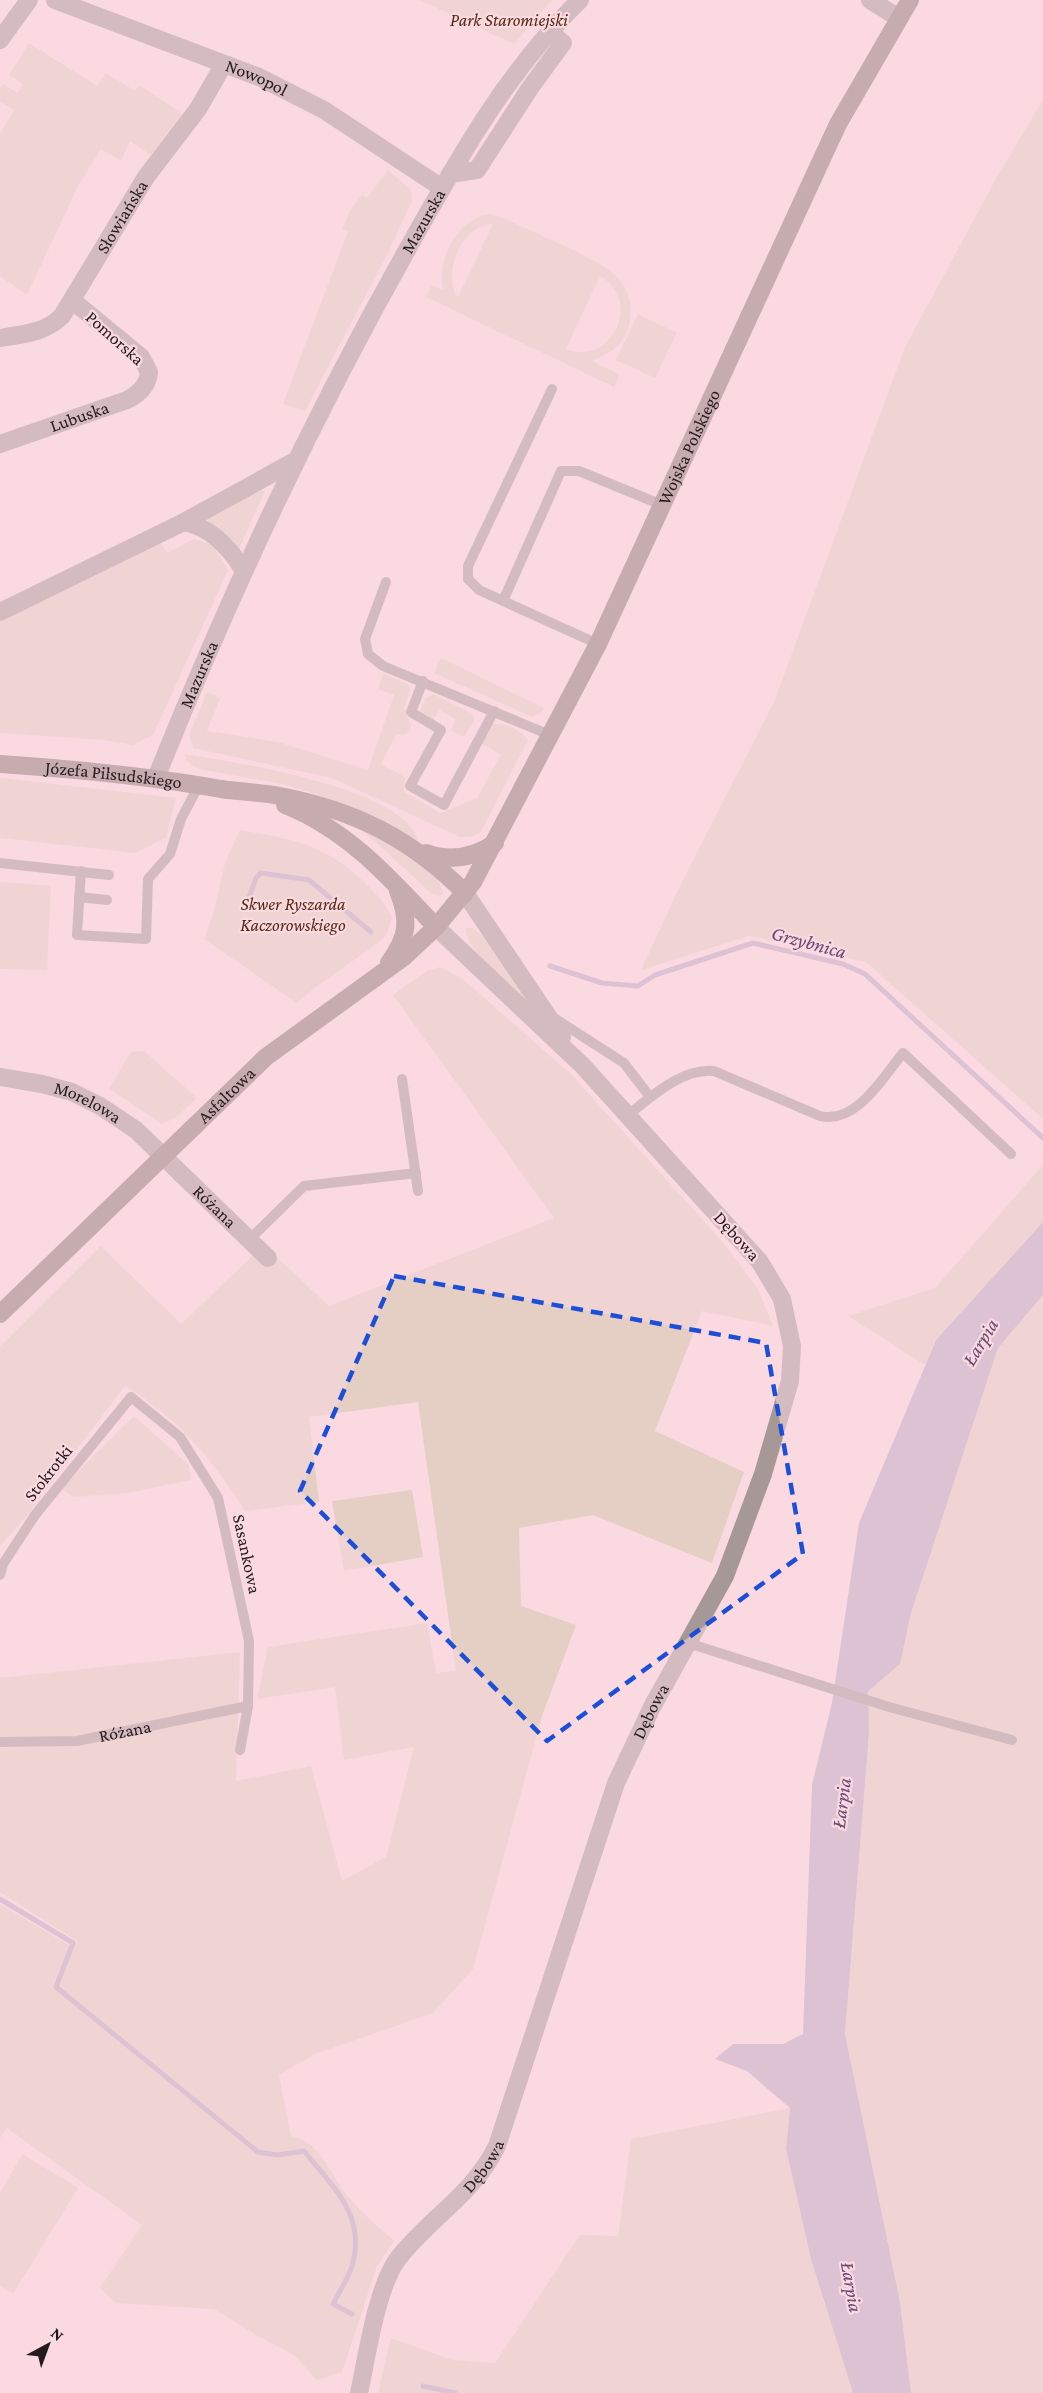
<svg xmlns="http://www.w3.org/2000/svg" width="1043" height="2393" font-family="'Crimson Pro',serif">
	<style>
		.green { fill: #e5cfc4; fill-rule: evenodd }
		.water { fill: #b8a6c1 }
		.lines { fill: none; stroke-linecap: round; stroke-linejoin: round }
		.stream { stroke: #b8a6c1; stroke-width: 5 }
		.lane { stroke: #a69896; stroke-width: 10 }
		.street { stroke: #a69896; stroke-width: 18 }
		.secondary { stroke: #887472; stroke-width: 18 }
		.marked { fill: none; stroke: #1d4ed8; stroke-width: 4.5; stroke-dasharray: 12 8; stroke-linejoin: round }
		.labels { text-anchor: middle; stroke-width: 4.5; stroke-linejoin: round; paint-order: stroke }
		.park-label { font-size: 18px; font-style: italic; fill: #552a12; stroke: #fad9e1 }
		.street-label { font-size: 18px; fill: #24191c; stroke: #fad9e1 }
		.water-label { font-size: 20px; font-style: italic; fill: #664a73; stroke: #fad9e1 }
	</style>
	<rect width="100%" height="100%" fill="#fad9e1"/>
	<path class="green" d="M420 0H552L514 44Z
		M29 43 97 86 106 73 135 91 139 85 182 114 151 155 130 141 121 161 101 149 79 184 27 295 0 276V134L14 110 0 102V89L3 84 18 93 23 84 9 75Z
		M1043 100V1119L866 962 749 936 641 970 679 888 774 702 905 347 998 175Z
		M388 170 411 190 412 201 388 253 305 411 283 404 348 231 342 229 350 211 362 195 367 198Z
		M489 214 501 217C527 230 604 260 620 280 629 291 632 305 630 319 628 342 611 354 592 361L620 375 614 387 426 297 432 285 443 290C437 259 456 220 489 214ZM493 224 458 297H457C442 273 462 224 493 224ZM600 276C643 301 612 367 566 349Z
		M638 314 677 333 655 378 616 360Z
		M260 490 265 491 238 551 210 526 207 517Z
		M194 539 213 545 228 570 153 735 133 745 104 740 0 733V621L161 543 167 553Z
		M441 658 544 708 541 713 532 717 434 673Z
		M383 674 408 684 411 689 404 708 411 726 407 734 396 735 381 764 405 777 404 792 441 813 477 798 501 755 481 743 493 724C505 722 521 730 528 740L481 832 472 837H460L332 778 193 748 189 735 207 692 220 698 207 731 278 742 368 770 394 695 378 689Z
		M433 694 473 714 474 722 464 737 451 730 456 719 439 710 433 720 422 714 421 709 425 699Z
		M184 754C230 761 407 788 418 841L319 795 283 784 198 769 188 762Z
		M0 779 2 778 176 798 166 838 135 853 0 838Z
		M361 829 378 832 437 876 443 893 440 896 431 893Z
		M240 830C292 839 323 843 363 881 375 893 385 902 392 917L387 934 378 943 316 987 297 1003 204 939 213 915 225 863Z
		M0 882 51 886 47 970 0 969Z
		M466 928H473L485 938 540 1017C525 1001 462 949 466 928Z
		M440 967 464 980 572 1075 721 1240 758 1289 773 1326 702 1311 655 1431 744 1472 712 1563 593 1515 519 1528 521 1606 576 1625 542 1716 473 1969 433 2013 315 2054 279 2075 291 2136C321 2140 333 2181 350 2199 363 2214 379 2227 394 2241L377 2266 342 2372 317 2380 294 2355 256 2335 214 2309 116 2303 100 2288 142 2225 7 2128 0 2138V1904L72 1947 78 1942 0 1892V1678L240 1652 236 1781 311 1766 342 1881 386 1857 414 1747 344 1760 335 1687 257 1699 268 1647 427 1623 436 1673 456 1671 418 1402 309 1417 319 1502 245 1511C215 1462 175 1415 125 1386L25 1518 0 1546V1346L101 1246 181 1324 264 1245 329 1306 554 1218 393 995 427 971Z
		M144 1051 197 1098 175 1118 162 1124 109 1088 131 1052Z
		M1043 1165V1222L936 1340 925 1365 848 1316 935 1288Z
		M1043 1295V2393H911L900 2302 845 2034 869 1733 868 1691 900 1663 911 1613 998 1348Z
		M134 1416 189 1465 191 1480 128 1493 74 1497 60 1489Z
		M412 1490 423 1557 344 1571 332 1501Z
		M790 2108 786 2149 811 2259 853 2393H378L391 2338 452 2360 495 2363 580 2235 618 2236 631 2139Z
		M23 2154 78 2188 13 2294 0 2286V2192Z"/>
	<path class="water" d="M1043 1222V1295L998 1348 911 1613 900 1664 868 1691 869 1733 845 2034 900 2302 911 2393H853L811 2259 786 2149 790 2108 747 2071 715 2059 733 2044H783L803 2034 812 1785 832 1703 859 1523 936 1340Z"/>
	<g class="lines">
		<path class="stream" d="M245 909 256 878 261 873 309 880 371 932
			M550 966 602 983 638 986 655 975 753 943 843 964 865 974 1043 1138
			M0 1899 73 1943 56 1987 258 2152 277 2155 304 2151C333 2187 367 2216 352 2266 348 2279 339 2292 333 2304L352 2314
			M423 2386 455 2393"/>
		<g class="lane">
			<path d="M552 389 468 566V579L479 590 598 644"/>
			<path d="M386 582 365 639 368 654 383 666 550 735"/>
			<path d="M503 601 561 471H579L662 505"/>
			<path d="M423 681 411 712 441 730 410 786 444 805 494 711"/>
			<path d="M0 863 109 875"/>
			<path d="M81 871 77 935 146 939 148 879 170 854 181 819 199 785"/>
			<path d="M79 897 107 900"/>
			<path d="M554 1018 624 1063 650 1097"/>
			<path d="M402 1079 418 1191"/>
			<path d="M628 1115C652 1096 682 1068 714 1071L820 1116C856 1125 883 1077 903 1053L1011 1154"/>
			<path d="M249 1240 304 1186 416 1173"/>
			<path d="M0 1575 3 1564 35 1515 131 1397 180 1437 218 1498 249 1641 248 1706 240 1750"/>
			<path d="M688 1643 889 1707 1012 1740"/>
			<path id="s1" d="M0 1742 77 1741 248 1706"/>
		</g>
		<g class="street">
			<path id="s2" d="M55 0 259 77 324 110 442 188"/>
			<path d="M870 0 899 18"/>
			<path d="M0 40 29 0"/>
			<path d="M450 174 477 170 530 88 563 43 550 32"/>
			<path id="s3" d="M0 338C24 334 45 333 62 316L146 177 198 109 224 64"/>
			<path id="s4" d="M0 444 127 400C139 394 148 386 149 372L141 357 73 301"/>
			<path d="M184 522C210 527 230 548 244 571"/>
			<path d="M0 612 184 522 295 461"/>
			<path id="s5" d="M156 778C229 596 311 420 407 250 457 161 506 72 580 0"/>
			<path d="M465 893 562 1037"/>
			<path id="s6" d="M0 1077 42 1084 72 1092 100 1106 136 1130 268 1258"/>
			<path id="s7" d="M359 2393C367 2357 376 2290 397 2260 428 2219 474 2194 497 2146L616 1783 652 1707 725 1576 763 1474 790 1381 792 1346 782 1299 760 1262 582 1065 436 927"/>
		</g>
		<g class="secondary">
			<path id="s8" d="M0 764C74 769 148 776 221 789 241 792 260 792 280 796 354 810 412 839 465 893"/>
			<path d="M285 805C348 830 391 879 436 927"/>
			<path d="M426 853C451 862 473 858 495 843"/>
			<path d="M389 963C408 936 410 921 398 891"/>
			<path id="s9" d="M0 1314 266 1057 404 957 436 927 473 882 598 644 838 124 910 0"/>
		</g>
	</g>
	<path d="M0 0H1043V2393H0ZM394 1276 766 1343 803 1554 547 1741 300 1491Z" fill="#fad9e1" fill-opacity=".55" fill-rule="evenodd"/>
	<path class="marked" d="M394 1276 766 1343 803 1554 547 1741 300 1491Z"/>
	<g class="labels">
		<g class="park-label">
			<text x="509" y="26">Park Staromiejski</text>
			<text x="293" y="910">Skwer Ryszarda<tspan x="293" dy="21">Kaczorowskiego</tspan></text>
		</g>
		<g class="street-label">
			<text dy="6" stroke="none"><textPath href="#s2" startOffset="216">Nowopol</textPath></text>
			<text dy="6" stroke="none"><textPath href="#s3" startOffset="183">Słowiańska</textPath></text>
			<text dy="6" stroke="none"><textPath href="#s5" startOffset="618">Mazurska</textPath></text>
			<text transform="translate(115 338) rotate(42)" y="6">Pomorska</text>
			<text dy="6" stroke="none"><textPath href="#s4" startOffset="84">Lubuska</textPath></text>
			<text dy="6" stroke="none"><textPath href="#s9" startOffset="1128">Wojska Polskiego</textPath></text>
			<text dy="6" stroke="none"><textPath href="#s5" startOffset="112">Mazurska</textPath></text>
			<text dy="6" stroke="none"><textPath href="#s8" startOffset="114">Józefa Piłsudskiego</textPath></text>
			<text dy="6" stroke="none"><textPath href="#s9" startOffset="315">Asfaltowa</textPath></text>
			<text dy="6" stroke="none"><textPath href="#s6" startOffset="92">Morelowa</textPath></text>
			<text dy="6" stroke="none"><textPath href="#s6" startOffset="258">Różana</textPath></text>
			<text transform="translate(737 1236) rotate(48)" y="6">Dębowa</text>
			<text transform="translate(48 1473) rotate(-52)" y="6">Stokrotki</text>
			<text transform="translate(247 1554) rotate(78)" y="6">Sasankowa</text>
			<text dy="6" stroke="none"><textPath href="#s7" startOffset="753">Dębowa</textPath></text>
			<text dy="6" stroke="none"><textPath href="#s1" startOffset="126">Różana</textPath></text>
			<text dy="6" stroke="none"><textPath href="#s7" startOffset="267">Dębowa</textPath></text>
		</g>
		<g class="water-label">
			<text transform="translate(809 942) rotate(15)" y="7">Grzybnica</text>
			<text transform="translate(980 1342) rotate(-59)" y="7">Łarpia</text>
			<text transform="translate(841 1803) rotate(-83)" y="7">Łarpia</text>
			<text transform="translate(852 2287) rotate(80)" y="7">Łarpia</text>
		</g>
	</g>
	<g transform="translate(48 2345) rotate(41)" stroke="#fad9e1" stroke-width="4.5" paint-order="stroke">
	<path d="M0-4.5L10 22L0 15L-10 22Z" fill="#24191c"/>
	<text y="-9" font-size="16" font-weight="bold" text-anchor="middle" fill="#24191c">N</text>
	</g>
</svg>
